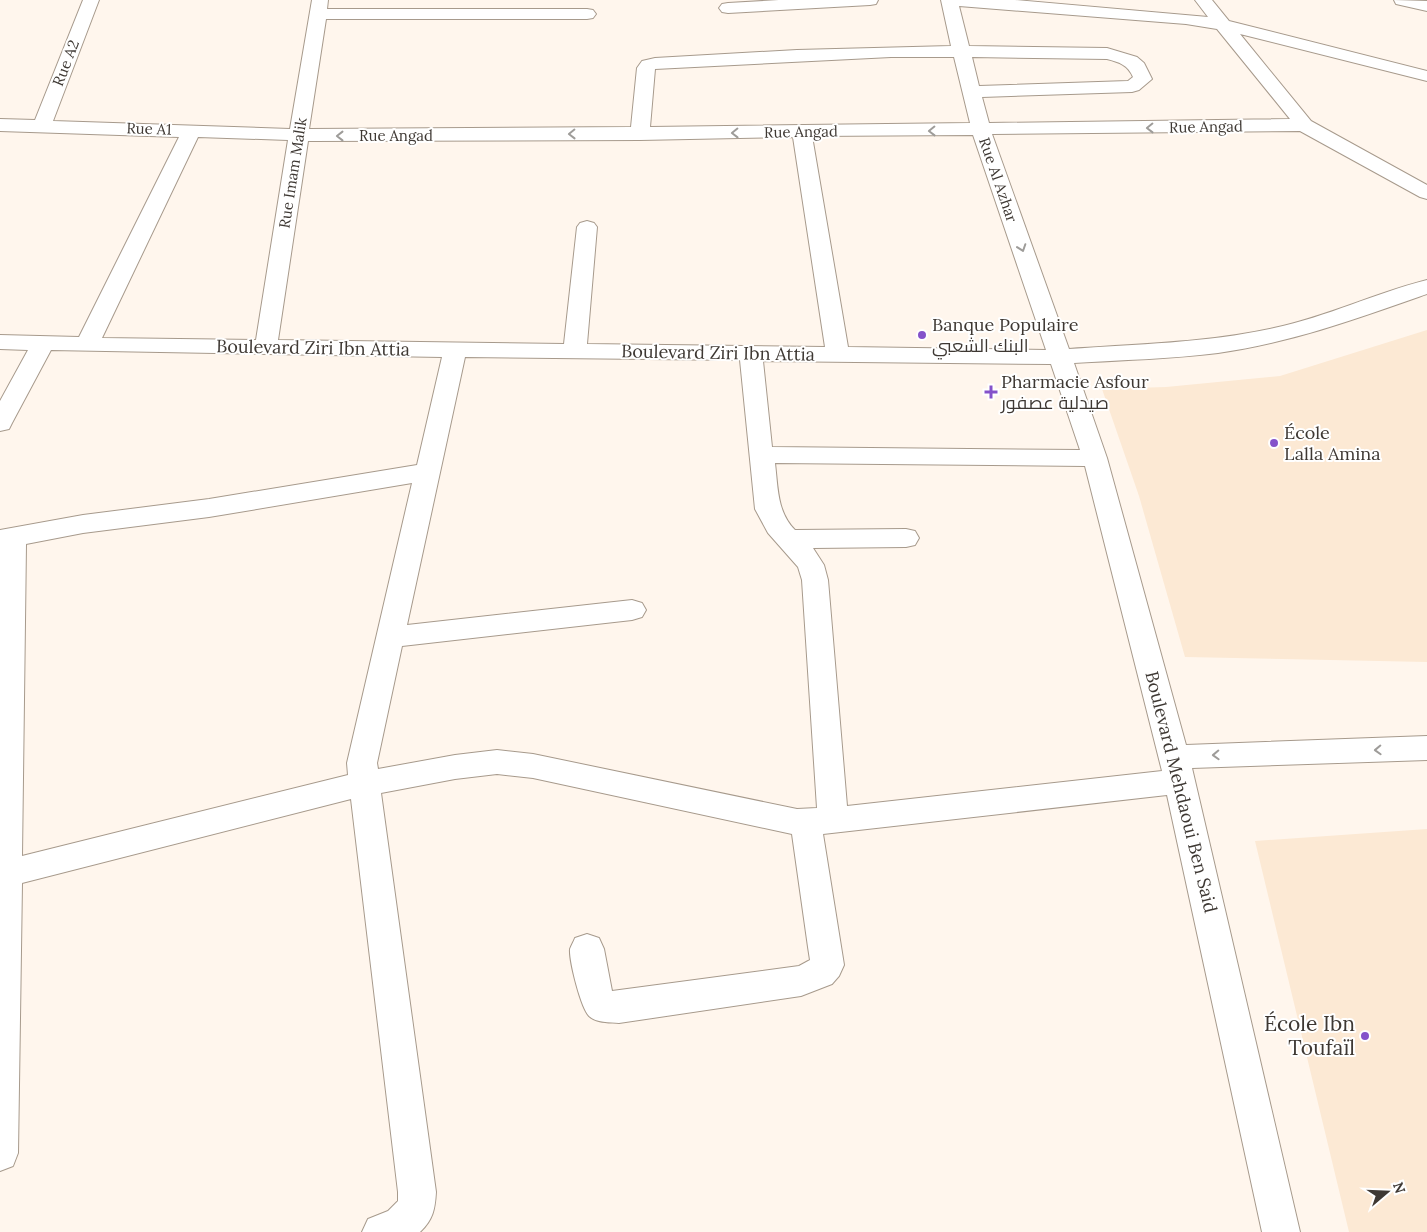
<svg xmlns="http://www.w3.org/2000/svg" width="1427" height="1232" font-family="Lora,Cairo,serif">
	<style>
		.built { fill: #fce9d4 }
		.lines { fill: none; stroke-linecap: round; stroke-linejoin: round }
		.minor-casing { stroke: #a79a8c; stroke-width: 2 }
		.minor { fill: #fff; fill-rule: evenodd }
		.oneway { stroke: #9e9c99 }
		.poi-dot { fill: #8452ca; stroke: #fff; stroke-width: 2 }
		.labels { text-anchor: middle; stroke-width: 4; stroke-linejoin: round; paint-order: stroke }
		.far-street-label { font-size: 15px; fill: #3e3833; stroke: #fff }
		.poi-label { font-size: 18px; fill: #3e3833; stroke: #fff; text-anchor: start }
		.street-label { font-size: 18px; fill: #3e3833; stroke: #fff }
		.near-poi-label { font-size: 21px; fill: #3e3833; stroke: #fff; text-anchor: end }
	</style>
	<rect width="100%" height="100%" fill="#fff6ed"/>
	<path class="built" d="M1427 330V662L1185 657 1139 496 1102 389 1166 387 1280 376Z
		M1427 829V1232H1349L1255 841Z"/>
	<g class="lines">
		<defs>
			<path id="minor" d="M83 0H99L53 121 290 129 312 0H328L327 9H587L593 10 596 14 593 18 587 19H326L309 129 631 127 637 68 642 61 655 58 797 50 951 46 941 0H1015L1208 17 1195 0H1212L1229 21 1427 71V81L1240 34 1311 121 1427 185V199L1420 197 1300 131 992 134 1069 349C1137 344 1206 343 1274 328 1327 317 1375 293 1427 280V294C1359 318 1290 343 1218 353 1171 359 1121 360 1074 363L1107 458 1186 745 1427 736V760L1192 768 1300 1232H1262L1167 795 823 834 844 965 839 976 832 984 801 996 619 1023C610 1022 596 1023 589 1016 581 1008 569 961 570 949 571 946 574 941 575 938L587 934 599 938 604 949 612 991 799 966 810 960 808 947 792 834 533 778 497 774 455 779 381 793 436 1192C435 1209 433 1220 420 1232H362L368 1219 388 1211 398 1201V1192L351 799 22 883 18 1153 13 1166 0 1171V530L83 515 209 499 417 465 442 357 51 350 12 423 9 429 0 431V401L28 350 0 349V335L79 337 179 137 0 131V119L35 120ZM959 6 1186 24 1217 29 1290 119 989 123 982 97 1132 92 1139 90 1152 79 1144 63 1137 57 1107 48 969 46ZM891 57H954L970 123 650 127 655 69ZM972 57 1107 59C1119 62 1128 65 1133 77L1128 81 979 86ZM973 135 1046 350 848 347 812 136ZM198 137 288 140 256 340 102 338ZM793 137 825 347 587 344 597 227 594 223 587 221 580 223 577 227 564 344 278 340 308 141 640 140ZM465 357 740 360 755 509 768 533 798 567 802 580 817 808 797 809 533 754 497 750 455 755 378 769 377 763 402 646 632 620 642 617 646 610 642 603 632 600 407 625ZM763 361 1051 364 1080 450 772 447ZM775 463 1085 466 1162 771 847 806 828 580 824 565 813 548 906 547 915 545 919 538 915 531 906 529 795 530C777 512 778 488 775 463ZM412 483 347 763 348 775 22 856 26 544 83 533 209 517Z
				M779 0H878L876 4 870 5 728 13 722 12 719 8 722 4 728 3Z
				M1394 0 1427 1V11L1396 4Z"/>
		</defs>
		<use href="#minor" class="minor-casing"/>
		<use href="#minor" class="minor"/>
	</g>
	<defs><path id="oneway-chevron" d="M-2-3.5L2.5 0L-2 3.5" fill="none" stroke-width="1.6" stroke-linecap="round" stroke-linejoin="round" transform="scale(1.25)"/></defs>
	<g class="oneway">
		<use href="#oneway-chevron" transform="translate(1150 128) rotate(179)"/>
		<use href="#oneway-chevron" transform="translate(932 131) rotate(179)"/>
		<use href="#oneway-chevron" transform="translate(735 133) rotate(179)"/>
		<use href="#oneway-chevron" transform="translate(572 134) rotate(179)"/>
		<use href="#oneway-chevron" transform="translate(340 136) rotate(-180)"/>
		<use href="#oneway-chevron" transform="translate(1022 248) rotate(71)"/>
		<use href="#oneway-chevron" transform="translate(1378 750) rotate(178)"/>
		<use href="#oneway-chevron" transform="translate(1216 755) rotate(178)"/>
	</g>
	<g class="poi-dot">
		<circle cx="922" cy="335" r="5"/>
		<path d="M988.5 384.5h5v5h5v5h-5v5h-5v-5h-5v-5h5z"/>
		<circle cx="1274" cy="443" r="5"/>
		<circle cx="1365" cy="1036" r="5"/>
	</g>
	<g class="labels">
		<g class="far-street-label">
			<text transform="translate(66 63) rotate(-69)" y="5">Rue A2</text>
			<text transform="translate(1206 127) rotate(-1)" y="5">Rue Angad</text>
			<text transform="translate(149 129) rotate(2)" y="5">Rue A1</text>
			<text transform="translate(801 132) rotate(-1)" y="5">Rue Angad</text>
			<text x="396" y="141">Rue Angad</text>
			<text transform="translate(293 173) rotate(-81)" y="5">Rue Imam Malik</text>
			<text transform="translate(998 180) rotate(71)" y="5">Rue Al Azhar</text>
		</g>
		<g class="poi-label">
			<text x="932" y="331">Banque Populaire<tspan x="932" dy="21">البنك الشعبي</tspan></text>
			<text x="1001" y="388">Pharmacie Asfour<tspan x="1001" dy="21">صيدلية عصفور</tspan></text>
			<text x="1284" y="439">École<tspan x="1284" dy="21">Lalla Amina</tspan></text>
		</g>
		<g class="street-label">
			<text transform="translate(313 348) rotate(1)" y="6">Boulevard Ziri Ibn Attia</text>
			<text transform="translate(718 353) rotate(1)" y="6">Boulevard Ziri Ibn Attia</text>
			<text transform="translate(1181 792) rotate(76)" y="6">Boulevard Mehdaoui Ben Said</text>
		</g>
		<g class="near-poi-label">
			<text x="1355" y="1031">École Ibn<tspan x="1355" dy="24">Toufaïl</tspan></text>
		</g>
	</g>
	<g transform="translate(1387 1192) rotate(71)" stroke="#ffffff" stroke-width="4" paint-order="stroke">
	<path d="M0-4L9 19L0 12L-9 19Z" fill="#3e3833"/>
	<text y="-8" font-size="14" font-weight="bold" text-anchor="middle" fill="#3e3833">N</text>
	</g>
</svg>
